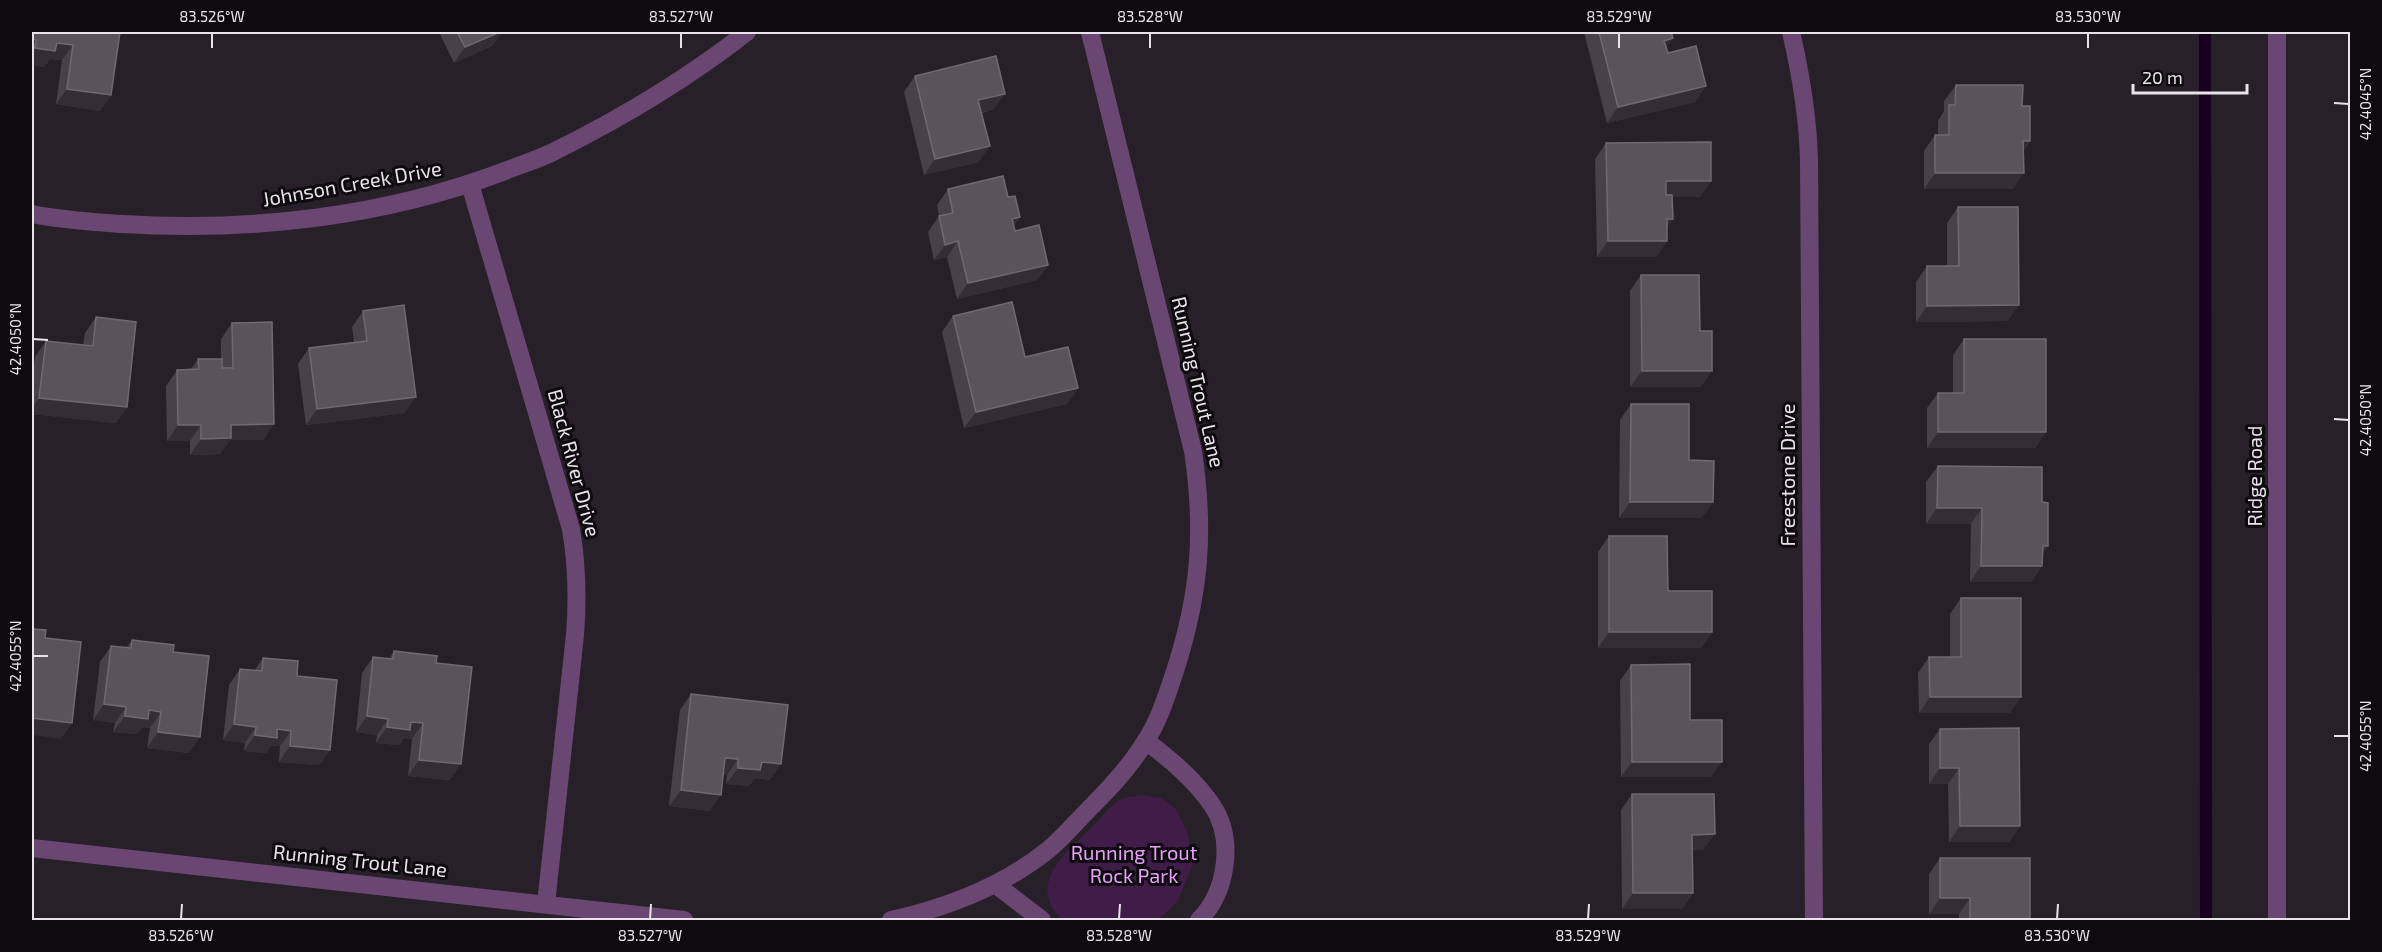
<svg xmlns="http://www.w3.org/2000/svg" width="2382" height="952" font-family="'Exo 2',sans-serif">
	<style>
		.green { fill: #401c48 }
		.lines { fill: none; stroke-linecap: round; stroke-linejoin: round }
		.stream { stroke: #18011e; stroke-width: 12 }
		.minor { stroke: #6a4772; stroke-width: 18 }
		.tertiary { stroke: #6a4772; stroke-width: 18 }
		.wall { fill: #49414a }
		.shaded-wall { fill: #342d35 }
		.building { fill: #5a535b; stroke: #706971; stroke-width: 1.5 }
		.ticks { fill: none; stroke: #e8e3e9; stroke-width: 2 }
		.labels { text-anchor: middle; stroke-width: 6; stroke-linejoin: round; paint-order: stroke }
		.street-label { font-size: 20px; fill: #e8e3e9; stroke: #0e0b0f }
		.park-label { font-size: 20px; fill: #e99ffb; stroke: #0e0b0f }
		.neatline { fill: none; stroke: #e8e3e9; stroke-width: 2 }
		.ticks-label { font-size: 15px; text-anchor: middle; fill: #e8e3e9 }
	</style>
	<rect width="100%" height="100%" fill="#272028"/>
	<path class="green" d="M1140 795 1161 798 1175 808 1187 832 1194 862 1177 902 1158 920H1063C1024 885 1068 850 1094 825 1102 817 1112 803 1122 799 1127 797 1134 797 1140 795Z"/>
	<g class="lines">
		<path class="stream" d="M2205 32 2206 920"/>
		<path class="minor" d="M1791 32C1801 75 1808 116 1809 161L1814 920
			M470 184 571 529C577 565 578 598 575 635L546 904
			M32 214C61 220 92 222 122 224 250 232 384 217 505 171 520 165 536 160 551 153 620 119 687 79 747 32
			M1146 741C1171 760 1194 779 1212 805 1235 839 1227 892 1199 920
			M32 848 684 920
			M995 884 1042 920
			M891 920C945 908 1003 886 1048 850 1063 838 1076 822 1090 808 1110 788 1130 767 1145 742 1159 721 1167 695 1175 671 1200 593 1205 532 1193 451L1090 32"/>
		<path class="tertiary" d="M2277 32V920"/>
	</g>
	<path class="wall" d="M32 32H120L111 95 100 111 56 104 62 60 50 59 44 67 32 65Z
		M439 32H502L492 46 454 63Z
		M1584 32H1671L1666 48 1668 53 1706 86 1695 102 1607 123Z
		M915 76 994 109 982 113 979 162 924 175 904 92Z
		M1956 85 2022 106 2030 141 2024 150 2013 189H1924V151L1935 135H1938V121L1944 111V101Z
		M1606 143 1711 181 1700 197H1672L1667 227V241L1656 257H1597L1595 159Z
		M948 189 1008 197 1020 217 1014 226 1015 231 1048 265 1037 280 957 299 947 257 934 260 928 232 939 216 937 205Z
		M1958 207 2008 321 1916 322V282L1927 266H1947V223Z
		M1641 275 1700 331 1701 387H1630V291Z
		M363 311 405 413 306 425 298 364 309 348 354 342 352 327Z
		M953 316 1025 357 1078 388 1067 404 964 428 942 332Z
		M96 317 127 407 116 423 32 414V385L35 357 46 341 83 345 85 333Z
		M232 323 274 424 263 440H230L220 454 190 455V441H167L166 386 177 370 191 369 198 359H221V339Z
		M1964 339 2046 432 2035 448H1927V408L1938 393H1953V355Z
		M1631 404 1689 460 1702 518H1619L1620 420Z
		M1938 466 2042 502V566L2031 582H1970L1971 524H1926V482Z
		M1609 536 1712 632 1701 648H1598V552Z
		M1961 598 2010 713H1919L1918 673 1929 657H1950V614Z
		M132 640 173 652 189 753 147 748 150 728 143 727 137 734 113 732 115 723 93 720 100 662 111 646 126 648Z
		M394 651 436 663 450 780 408 776 412 739 404 738 399 745 376 743 377 735 356 732 362 673 373 657 389 659Z
		M263 658 297 676 330 750 319 765 279 762 280 746H271L266 753 244 751 245 743 223 740 229 685 240 669 254 671Z
		M1631 665 1690 720 1711 777H1621L1620 681Z
		M691 694 770 780 755 778 749 786 726 784 727 775H723L710 811 669 806 680 710Z
		M1940 729 2020 826 2009 842H1949L1948 784H1929V744Z
		M1632 794 1703 850H1693V893L1682 909H1622L1621 810Z
		M1940 858 2030 921H1959V914H1929V874Z"/>
	<path class="shaded-wall" d="M500 32H502L492 46 454 63 465 47Z
		M1673 38 1662 54 1664 41Z
		M32 39 36 40 32 47Z
		M57 43 73 45 62 60 50 59 44 67 32 65V53L35 48Z
		M1706 86 1695 102 1607 123 1618 107Z
		M67 89 111 95 100 111 56 104Z
		M1005 94 994 109 967 116 978 100Z
		M2023 141H2030L2019 157Z
		M990 146 979 162 924 175 935 159Z
		M1935 173H2024L2013 189H1924Z
		M1666 181H1711L1700 197H1654Z
		M1020 217 1009 233 1012 219Z
		M1667 219H1673L1662 235Z
		M958 241 947 257 934 260 945 245Z
		M1608 241H1667L1656 257H1597Z
		M1048 265 1037 280 957 299 968 283Z
		M2019 305 2008 321 1916 322 1927 306Z
		M1642 371H1712L1701 387H1630Z
		M1078 388 1067 404 964 428 976 412Z
		M416 397 405 413 306 425 317 409Z
		M39 398 127 407 116 423 32 414V409Z
		M274 424 263 440H230L220 454 190 455 201 439 231 425Z
		M178 425H201L190 441H167Z
		M1938 432H2046L2035 448H1927Z
		M1630 502H1713L1702 518H1619Z
		M1937 508H1982L1971 524H1926Z
		M2043 546H2048L2037 562Z
		M1981 566H2042L2031 582H1970Z
		M1609 632H1712L1701 648H1598Z
		M1930 697H2021L2010 713H1919Z
		M104 704 126 707 115 723 93 720Z
		M149 710 161 712 150 728 143 727 137 734 113 732 125 716Z
		M367 716 388 719 377 735 356 732Z
		M32 718 72 723 61 739 32 735Z
		M411 722 423 723 412 739 404 738 399 745 376 743 387 727Z
		M234 724 256 727 245 743 223 740Z
		M277 729 291 731 280 746H271L266 753 244 751 255 735Z
		M158 732 200 737 189 753 147 748Z
		M290 746 330 750 319 765 279 762Z
		M725 758 738 759 727 775 714 774Z
		M419 760 461 764 450 780 408 776Z
		M762 762 781 764 770 780 755 778 749 786 726 784 738 768Z
		M1632 762H1722L1711 777H1621Z
		M1940 768H1959L1948 784H1929Z
		M681 790 721 795 710 811 669 806Z
		M1960 826H2020L2009 842H1949Z
		M1715 834 1703 850H1681L1692 835Z
		M1633 893H1693L1682 909H1622Z
		M1940 898H1970L1959 914H1929Z"/>
	<path class="building" d="M32 32H120L111 95 67 89 73 45 57 43 55 51 35 48 36 40 32 39Z
		M457 32H500L465 47Z
		M1599 32H1671L1673 38 1664 41 1668 53 1696 46 1706 86 1618 107Z
		M996 56 1005 94 978 100 990 146 935 159 915 76Z
		M1956 85H2023L2022 106H2030V141H2023L2024 173H1935V135H1949V105H1955Z
		M1711 142V181H1666V195H1672L1673 219H1667V241H1608L1606 143Z
		M1003 176 1008 197 1015 196 1020 217 1012 219 1015 231 1039 225 1048 265 968 283 958 241 945 245 939 216 953 213 948 189Z
		M1958 207H2018L2019 305 1927 306V266H1959Z
		M1641 275H1699L1700 331H1712V371H1642Z
		M1012 302 1025 357 1068 347 1078 388 976 412 953 316Z
		M404 305 416 397 317 409 309 348 367 341 363 311Z
		M96 317 136 322 127 407 39 398 46 341 93 346Z
		M272 322 274 424 231 425V438L201 439V425H178L177 370 199 369 198 359H222V368H233L232 323Z
		M1964 339H2046V432H1938V393H1964Z
		M1631 404H1689V460L1714 461 1713 502H1630Z
		M1938 466 2042 467V502L2048 503V546H2043L2042 566H1981L1982 508H1937Z
		M1609 536H1667L1668 591H1712V632H1609Z
		M1961 598H2021V697H1930L1929 657H1961Z
		M32 629 46 630 45 638 81 642 72 723 32 718 33 697H32Z
		M132 640 174 645 173 652 209 656 200 737 158 732 161 712 149 710 148 719 125 716 126 707 104 704 111 646 131 648Z
		M394 651 437 656 436 663 472 667 461 764 419 760 423 723 411 722 410 730 387 727 388 719 367 716 373 657 393 659Z
		M263 658 298 661 297 676 337 680 330 750 290 746 291 731 277 729V738L255 735 256 727 234 724 240 669 262 671Z
		M1690 664V720H1722V762H1632L1631 665Z
		M691 694 788 705 781 764 762 762 760 770 738 768V759L725 758 721 795 681 790Z
		M2019 728 2020 826H1960L1959 768H1940V729Z
		M1632 794H1714L1715 834 1692 835 1693 893H1633Z
		M1940 858H2030V921H1970V898H1940Z"/>
	<path class="ticks" d="M212 48V33M681 48V33M1150 48V33M1619 48V33M2088 48V33M2334 103 2349 104M33 339 48 340M2334 419 2349 420M33 656H48M2334 736H2349M181 919 182 904M650 919 651 904M1119 919 1120 904M1588 919 1589 904M2057 919 2058 904"/>
	<g class="labels">
		<g class="street-label">
			<text transform="translate(352 184) rotate(-10)" y="7">Johnson Creek Drive</text>
			<text transform="translate(1198 382) rotate(77)" y="7">Running Trout Lane</text>
			<text transform="translate(574 463) rotate(75)" y="7">Black River Drive</text>
			<text transform="translate(1788 475) rotate(-90)" y="7">Freestone Drive</text>
			<text transform="translate(2255 476) rotate(-90)" y="7">Ridge Road</text>
			<text transform="translate(360 861) rotate(6)" y="7">Running Trout Lane</text>
		</g>
		<g class="park-label">
			<text x="1134" y="860">Running Trout<tspan x="1134" dy="23">Rock Park</tspan></text>
		</g>
	</g>
	<rect width="2382" height="952" fill="none" stroke="#0e0b0f" stroke-width="66"/>
	<path d="M2133 84v9h114v-9" fill="none" stroke="#e8e3e9" stroke-width="3"/>
	<text x="2142" y="84" font-size="18" fill="#e8e3e9" stroke="#0e0b0f" stroke-width="4.5" paint-order="stroke">20 m</text>
	<rect x="33" y="33" width="2316" height="886" class="neatline"/>
	<g class="ticks-label">
		<text x="212" y="22">83.526°W</text>
		<text x="681" y="22">83.527°W</text>
		<text x="1150" y="22">83.528°W</text>
		<text x="1619" y="22">83.529°W</text>
		<text x="2088" y="22">83.530°W</text>
		<text transform="translate(2366 104) rotate(-90)" y="5">42.4045°N</text>
		<text transform="translate(16 339) rotate(-90)" y="5">42.4050°N</text>
		<text transform="translate(2366 420) rotate(-90)" y="5">42.4050°N</text>
		<text transform="translate(16 656) rotate(-90)" y="5">42.4055°N</text>
		<text transform="translate(2366 736) rotate(-90)" y="5">42.4055°N</text>
		<text x="181" y="941">83.526°W</text>
		<text x="650" y="941">83.527°W</text>
		<text x="1119" y="941">83.528°W</text>
		<text x="1588" y="941">83.529°W</text>
		<text x="2057" y="941">83.530°W</text>
	</g>
</svg>
